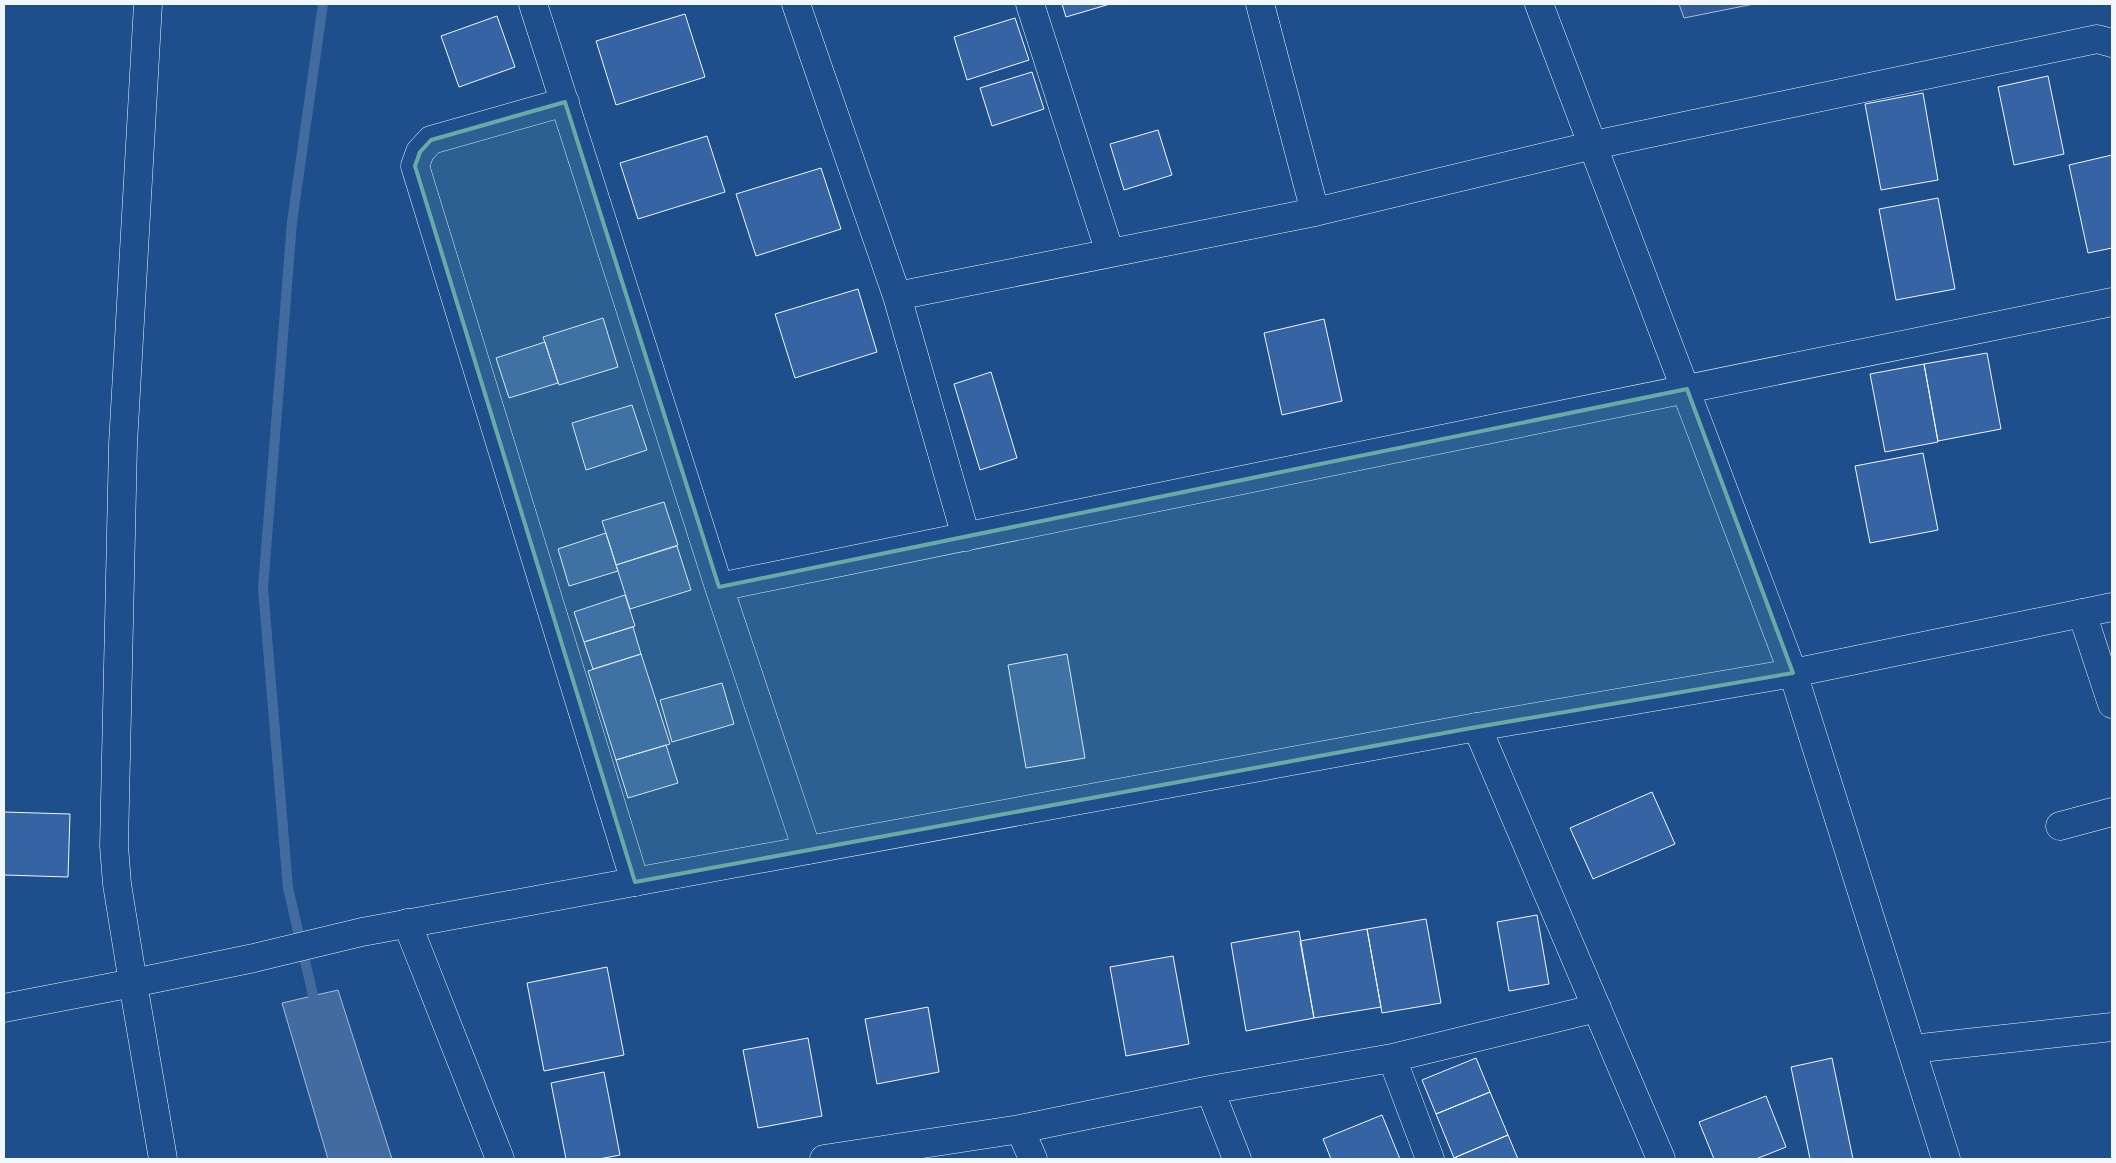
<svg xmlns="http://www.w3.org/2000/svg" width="2116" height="1163" font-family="Manrope,sans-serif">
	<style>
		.built { fill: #305b95; stroke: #a8bbd7 }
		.water { fill: #446ba0; stroke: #a8bbd7 }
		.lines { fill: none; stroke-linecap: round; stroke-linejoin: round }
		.stream { stroke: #446ba0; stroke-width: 10 }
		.building { fill: #3563a3; stroke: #f2f6ff }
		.street-casing { stroke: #f2f6ff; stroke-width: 29 }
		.secondary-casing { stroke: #f2f6ff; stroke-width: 29 }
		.street { stroke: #1f4e8c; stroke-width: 28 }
		.secondary { stroke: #1f4e8c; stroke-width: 28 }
		.marked { fill: #6aa9a8; fill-opacity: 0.2; stroke: #6aa9a8; stroke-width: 4; stroke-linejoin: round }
	</style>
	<rect width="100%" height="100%" fill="#1f4e8c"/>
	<path class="built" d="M1679 4H1754L1684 18Z"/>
	<path class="water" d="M338 990 392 1159H328L282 1003Z"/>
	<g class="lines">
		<path class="stream" d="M316 1008 288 888 263 588 292 222 323 4"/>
	</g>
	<path class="building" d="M1062 4H1110L1066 17Z
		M685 14 705 77 616 105 596 41Z
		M497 16 515 67 459 87 441 36Z
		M1015 18 1029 60 967 80 954 37Z
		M1032 72 1044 109 992 126 980 88Z
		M2048 76 2064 154 2014 165 1998 87Z
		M1923 93 1938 180 1881 190 1865 104Z
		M1158 130 1172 175 1124 190 1110 144Z
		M707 136 725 192 638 219 620 163Z
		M2112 155V248L2088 253 2069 165Z
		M821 168 841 229 756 256 736 194Z
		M1938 198 1955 289 1896 300 1879 209Z
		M858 289 877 352 795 378 775 314Z
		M603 318 618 367 559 385 543 337Z
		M1324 319 1342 401 1282 415 1264 333Z
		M545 342 558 383 509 398 496 358Z
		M1987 353 2001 429 1938 441 1924 364Z
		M1924 364 1938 442 1885 452 1870 374Z
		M991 372 1017 458 980 470 954 384Z
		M632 405 647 450 586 470 572 423Z
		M1923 453 1938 530 1870 543 1855 466Z
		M664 502 678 545 616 565 602 521Z
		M606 533 618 571 569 586 558 549Z
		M677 546 691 590 630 609 616 565Z
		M625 595 635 626 584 642 574 612Z
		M633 627 641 654 593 669 584 642Z
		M641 654 670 744 616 760 588 671Z
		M1067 654 1085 758 1026 768 1008 665Z
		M722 683 734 724 672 742 660 700Z
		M666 745 678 783 628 798 616 760Z
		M1652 792 1675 844 1593 879 1570 828Z
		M4 812 70 814 68 877 4 875Z
		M1537 915 1549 984 1509 991 1497 922Z
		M1426 919 1441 1003 1382 1013 1367 929Z
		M1367 929 1381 1007 1314 1018 1300 941Z
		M1299 931 1314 1018 1246 1031 1231 943Z
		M1173 956 1189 1044 1126 1056 1110 967Z
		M607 967 624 1055 544 1071 527 983Z
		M928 1007 939 1072 877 1084 865 1019Z
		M808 1038 822 1116 758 1128 743 1050Z
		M1476 1058 1490 1092 1436 1114 1422 1080Z
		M1832 1058 1853 1159H1810L1791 1067Z
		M604 1072 620 1155 599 1159H566L551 1083Z
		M1490 1092 1508 1135 1454 1158 1436 1114Z
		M1766 1096 1786 1147 1756 1159H1714L1699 1122Z
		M1382 1115 1400 1159H1331L1323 1139Z
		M1508 1135 1518 1159H1457L1456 1157Z"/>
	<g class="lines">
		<defs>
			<path id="street" d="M533 4 719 587 807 850
				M796 4 897 296 966 537
				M1030 4 1110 253
				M1260 4 1315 212
				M1539 4 1793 673
				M565 102 431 140 420 152 415 166 635 882
				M897 296 1315 212 1594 145 2097 39 2112 43
				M719 587 2112 302
				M2082 613 2112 704
				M1477 727 1661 1159
				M2060 826 2112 812
				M407 923 500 1159
				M4 1008 133 983 117 884 114 846 123 444 148 4
				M1912 1049 2112 1027
				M1392 1058 1430 1159
				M1210 1090 1237 1159
				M1020 1129 1033 1159
				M824 1159 1020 1129 1210 1090 1392 1058 1597 1008"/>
			<path id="secondary" d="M1793 673 2112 607
				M163 1159 133 983 254 958 362 932 1477 727 1793 673 1946 1159"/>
		</defs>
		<use href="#street" class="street-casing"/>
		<use href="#secondary" class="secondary-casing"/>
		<use href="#street" class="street"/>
		<use href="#secondary" class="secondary"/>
	</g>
	<path class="marked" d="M565 102 719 587 1687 389 1793 673 1477 727 635 882 415 166 420 152 431 140Z"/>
	<rect width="2116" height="1163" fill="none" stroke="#f2f6ff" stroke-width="10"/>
</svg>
